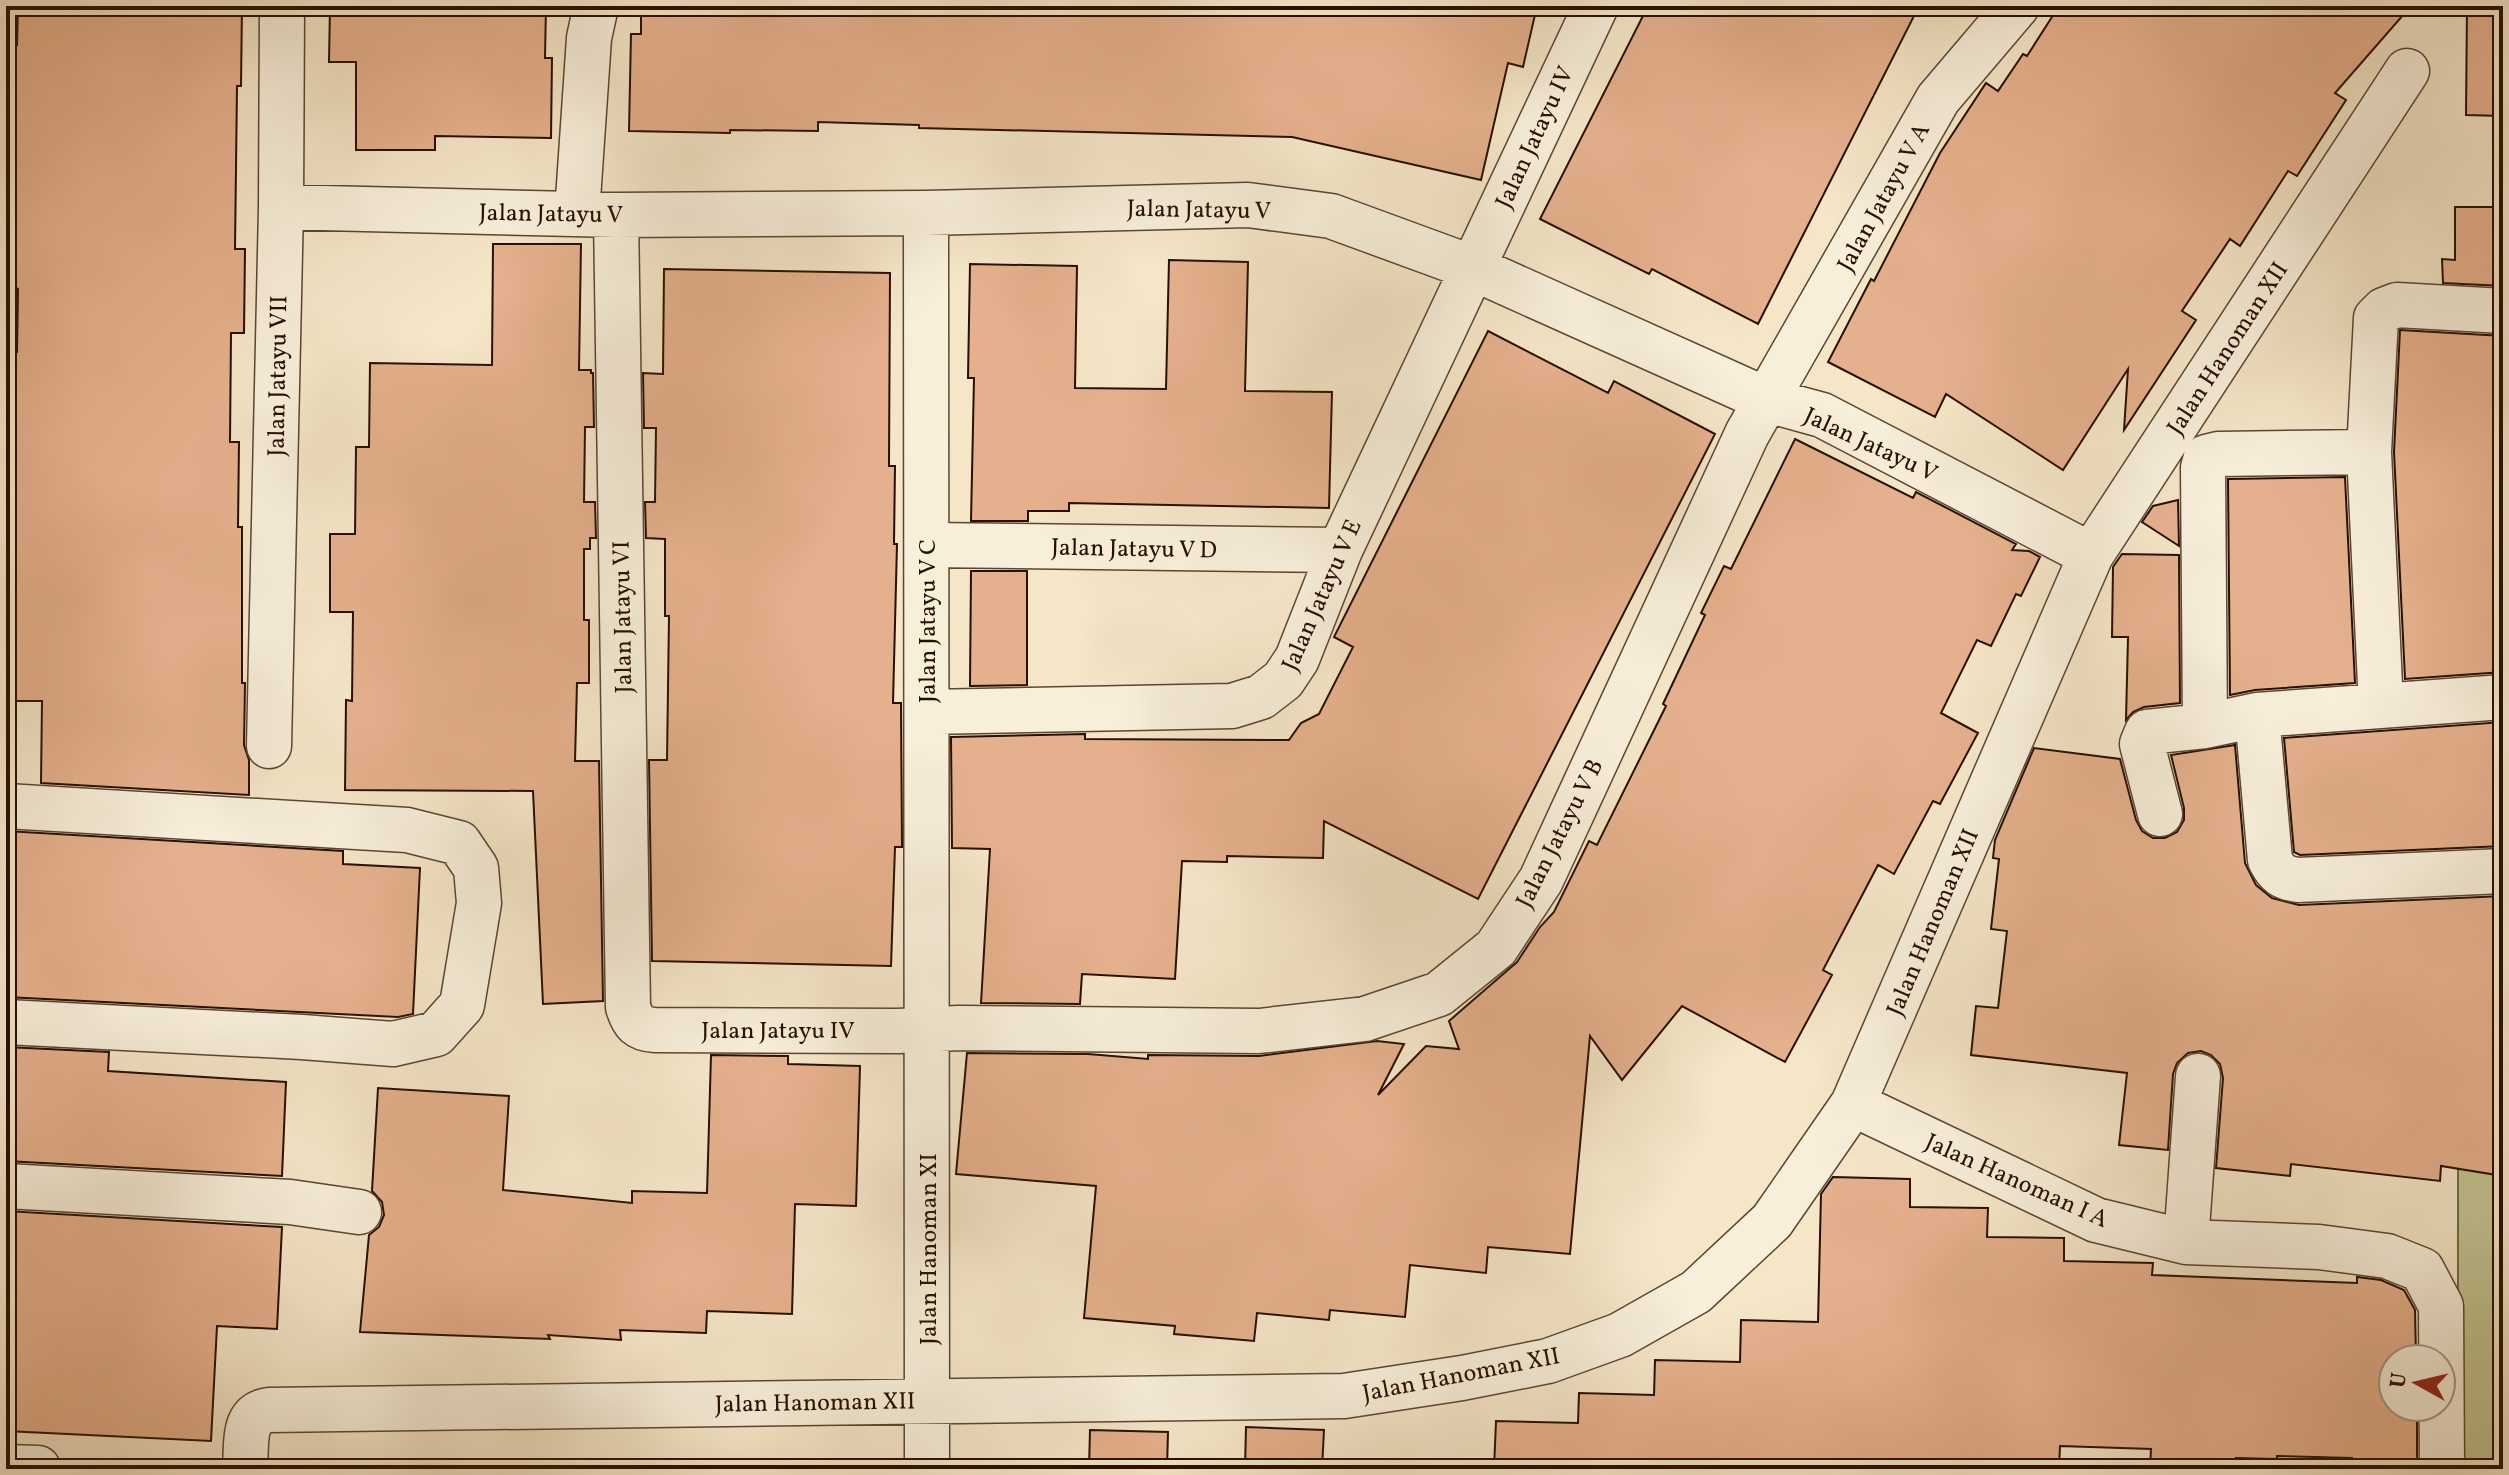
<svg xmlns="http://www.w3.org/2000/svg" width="2509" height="1475" font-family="Vollkorn,serif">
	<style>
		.green { fill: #c2c392; stroke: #75694a; stroke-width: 2 }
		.building { fill: #e5b08d; stroke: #280f01; stroke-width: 2 }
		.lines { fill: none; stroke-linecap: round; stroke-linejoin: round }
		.minor-casing { stroke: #5b4533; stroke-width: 47 }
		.minor { stroke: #f8efdb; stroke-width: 44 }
		.labels { text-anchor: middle; stroke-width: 7; stroke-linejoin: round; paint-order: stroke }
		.street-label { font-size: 24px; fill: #280f01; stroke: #f8efdb }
	</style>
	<rect width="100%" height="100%" fill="#f5e6c8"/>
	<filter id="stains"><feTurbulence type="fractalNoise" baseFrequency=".0025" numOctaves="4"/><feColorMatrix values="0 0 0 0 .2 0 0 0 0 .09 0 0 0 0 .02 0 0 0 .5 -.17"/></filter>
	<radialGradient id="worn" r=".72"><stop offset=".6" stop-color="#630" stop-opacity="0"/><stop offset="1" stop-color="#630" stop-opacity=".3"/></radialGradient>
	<path class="green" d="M2503 1044V1469H2458V1046Z"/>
	<path class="building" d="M18 6H242L241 86H237L235 249H245L244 333H231L230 442H239L238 527H242V683H245L244 745 249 760V795L41 783 42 701H6V465H10L14 352H17L18 289 6 281V45H17Z
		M330 6H546L545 58H552L551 138 435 136V150H356V62H329Z
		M641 6H1537L1523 67 1508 63 1481 180 1292 137 919 128V125L818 122V131L730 130V133L629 131 631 34H641Z
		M1648 6H1919L1758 324 1652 269 1649 274 1540 219Z
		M2059 6H2411L2335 93 2346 100 2297 176 2288 171 2240 246 2230 239 2182 311 2196 320 2124 430 2128 369 2063 470 1946 394 1935 417 1828 362 1871 279 1874 281 1940 153 1986 83 1998 91 2023 54 2027 56Z
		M2467 6H2503V116L2466 115Z
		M2455 207H2503V286L2443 283 2442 259 2455 260Z
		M493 244H581L579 370H591V373H593L594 427H585L584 502H595L596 538H590V549H584V620H589V683H577L575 761H599L603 1001 543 1004 533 791 345 790 346 700 352 701 353 612H330V534H355L356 447H369L370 363 492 365Z
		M1169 260 1248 262 1245 391 1332 392 1329 508 1069 503V511H1028V521H971L974 378H968L970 264 1077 266 1075 388 1166 389Z
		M664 269 890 273 889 466H895L894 544H897L893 703H901L902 847H895L891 966 652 961 649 760H667L669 616H665V539L646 538 645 502H655L656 428H644L643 373 663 374Z
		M2400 330 2503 336V672L2405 679 2394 452Z
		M1488 331 1608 393 1614 381 1715 434 1478 899 1324 821 1323 858 1227 856V862L1182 861 1175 979 1082 974 1080 1004 981 1003 990 849 952 848 951 737 1085 734V739L1289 740 1301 723 1319 714 1353 647 1334 637Z
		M1795 439 1913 498 1916 492 2016 544 2012 550 2029 551 2040 557 2021 596 2016 594 1991 646 1977 640 1941 713 1978 733 1940 804 1933 801 1894 874 1878 865 1823 970 1832 975 1785 1062 1682 1006 1622 1080 1590 1036 1570 1254 1488 1247 1486 1273 1410 1265 1405 1317 1330 1310 1329 1320 1257 1313 1254 1341 1174 1334 1175 1326 1084 1318 1096 1186 956 1174 967 1053 1088 1054 1148 1059V1055L1259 1056 1377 1041 1404 1044 1378 1095 1426 1046 1459 1049 1449 1021 1517 962 1540 927 1554 912 1589 841 1597 845 1666 706 1663 704 1705 615 1701 613 1724 566 1731 569Z
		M2345 477 2355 683 2255 690 2230 695 2228 479Z
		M2178 500 2179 546 2142 522 2153 506Z
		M2122 554 2179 555 2180 703 2144 707 2133 712 2126 720 2128 637H2112L2113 567Z
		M971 571H1027V685L970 686Z
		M2503 722V846L2300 855 2294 852 2284 738Z
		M2235 745 2245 863 2256 885 2272 898 2299 905 2503 896V1176L2441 1166 2440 1181 2291 1164 2290 1176 2216 1168 2223 1078 2220 1064 2211 1055 2201 1051 2188 1053 2177 1063 2173 1074 2168 1150 2119 1145 2127 1073 1971 1055 1976 1006 1998 1008 2007 931 1991 929 1999 859 1993 858 1995 840 2034 748 2120 759 2136 820 2142 831 2153 838H2165L2177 832 2184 820V808L2171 755Z
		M6 831 343 851V864L420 868 413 1014 398 1017 6 997Z
		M6 1047 109 1052 108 1071 286 1082 282 1176 6 1161Z
		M711 1055 788 1056V1064L860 1066 856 1206 795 1204 792 1314 707 1311 706 1333 620 1330 621 1340 548 1335 550 1339 360 1332 369 1235 379 1227 384 1215 382 1202 372 1191 378 1088 509 1096 503 1190 632 1203V1191L707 1193Z
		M1833 1177 1910 1179V1207L1988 1208 1987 1237 2064 1238V1261L2153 1263 2152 1275 2357 1283V1277L2381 1280 2404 1290 2415 1310 2416 1359H2393V1407H2417V1469H2352V1458L2277 1456V1459L2236 1458V1469H2150L2151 1449 2060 1446 2059 1469 1902 1467V1469H1814L1732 1466V1469H1494L1496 1421 1578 1423 1579 1393 1654 1395 1655 1360 1740 1362 1741 1320 1818 1322 1821 1194Z
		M6 1211 282 1227 277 1329 217 1326 211 1441 6 1431Z
		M1246 1427 1324 1430 1322 1469H1245Z
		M1090 1430 1168 1432 1167 1469H1089Z"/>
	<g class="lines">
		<defs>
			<path id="minor" d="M281 207 616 215 926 213 1248 205 1331 216 1473 268 1767 400 1822 415 2091 555
				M926 213 927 1469
				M577 214 589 38 596 6
				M616 215 628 1007C633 1023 638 1029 655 1030L898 1031 959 1028 1259 1031 1365 1019 1439 994 1496 948 1541 880 1747 434 1938 99 2017 6
				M2369 452 2218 454 2206 457 2203 468 2205 726 2257 715 2503 697
				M927 545 1340 550
				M2381 706 2369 452 2376 318 2384 310 2397 305 2503 311
				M927 712 1232 706 1261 697 1283 680 1297 659 1340 550 1596 6
				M2257 715 2270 860C2277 874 2283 878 2298 880L2503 871
				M269 746 281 207 282 6
				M6 806 407 830 459 843 476 868 479 903 462 1005 436 1034 393 1044 302 1037 6 1022
				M2160 814 2142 744 2147 732 2205 726
				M1853 1104 2096 1220 2186 1242 2319 1247 2387 1256 2422 1270 2441 1306 2442 1469
				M6 1186 290 1202 359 1212
				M2186 1242 2198 1076
				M6 1467 38 1468
				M245 1469C247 1445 241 1414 269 1410L1344 1396 1462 1378 1548 1361 1620 1335 1696 1292 1772 1221 1853 1104 2091 555 2407 71"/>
		</defs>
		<use href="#minor" class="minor-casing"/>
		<use href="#minor" class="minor"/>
	</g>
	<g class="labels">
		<g class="street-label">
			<text transform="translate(1534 137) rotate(-65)" y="8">Jalan Jatayu IV</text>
			<text transform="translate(1883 197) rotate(-61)" y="8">Jalan Jatayu V A</text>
			<text transform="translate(1199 209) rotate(1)" y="8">Jalan Jatayu V</text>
			<text transform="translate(551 213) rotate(1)" y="8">Jalan Jatayu V</text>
			<text transform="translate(2227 348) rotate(-57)" y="8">Jalan Hanoman XII</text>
			<text transform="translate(277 376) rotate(-89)" y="8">Jalan Jatayu VII</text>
			<text transform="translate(1871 444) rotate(25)" y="8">Jalan Jatayu V</text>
			<text transform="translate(1134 548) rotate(1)" y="8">Jalan Jatayu V D</text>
			<text transform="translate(1321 595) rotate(-66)" y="8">Jalan Jatayu V E</text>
			<text transform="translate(622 617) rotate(-91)" y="8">Jalan Jatayu VI</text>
			<text transform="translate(927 621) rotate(-90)" y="8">Jalan Jatayu V C</text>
			<text transform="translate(1559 833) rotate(-63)" y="8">Jalan Jatayu V B</text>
			<text transform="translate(1932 922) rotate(-67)" y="8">Jalan Hanoman XII</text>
			<text x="778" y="1038">Jalan Jatayu IV</text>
			<text transform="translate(2017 1180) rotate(24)" y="8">Jalan Hanoman I A</text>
			<text transform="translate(928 1249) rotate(-90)" y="8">Jalan Hanoman XI</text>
			<text transform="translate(1461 1374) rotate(-11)" y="8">Jalan Hanoman XII</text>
			<text transform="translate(815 1402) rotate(-1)" y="8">Jalan Hanoman XII</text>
		</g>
	</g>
	<rect width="2509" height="1475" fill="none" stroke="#f5e6c8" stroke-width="32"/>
	<rect x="8" y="8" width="2493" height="1459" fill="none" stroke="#280f01" stroke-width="4"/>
	<rect x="16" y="16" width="2477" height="1443" fill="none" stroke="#280f01" stroke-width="2"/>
	<g transform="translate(2417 1383) rotate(278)"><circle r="38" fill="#f8efdb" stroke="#a59584" stroke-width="2"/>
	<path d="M0-6L14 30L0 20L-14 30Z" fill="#8f2418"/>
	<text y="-12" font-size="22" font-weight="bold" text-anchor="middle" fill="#280f01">U</text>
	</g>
	<rect width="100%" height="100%" filter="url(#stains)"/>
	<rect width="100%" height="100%" fill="url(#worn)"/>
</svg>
